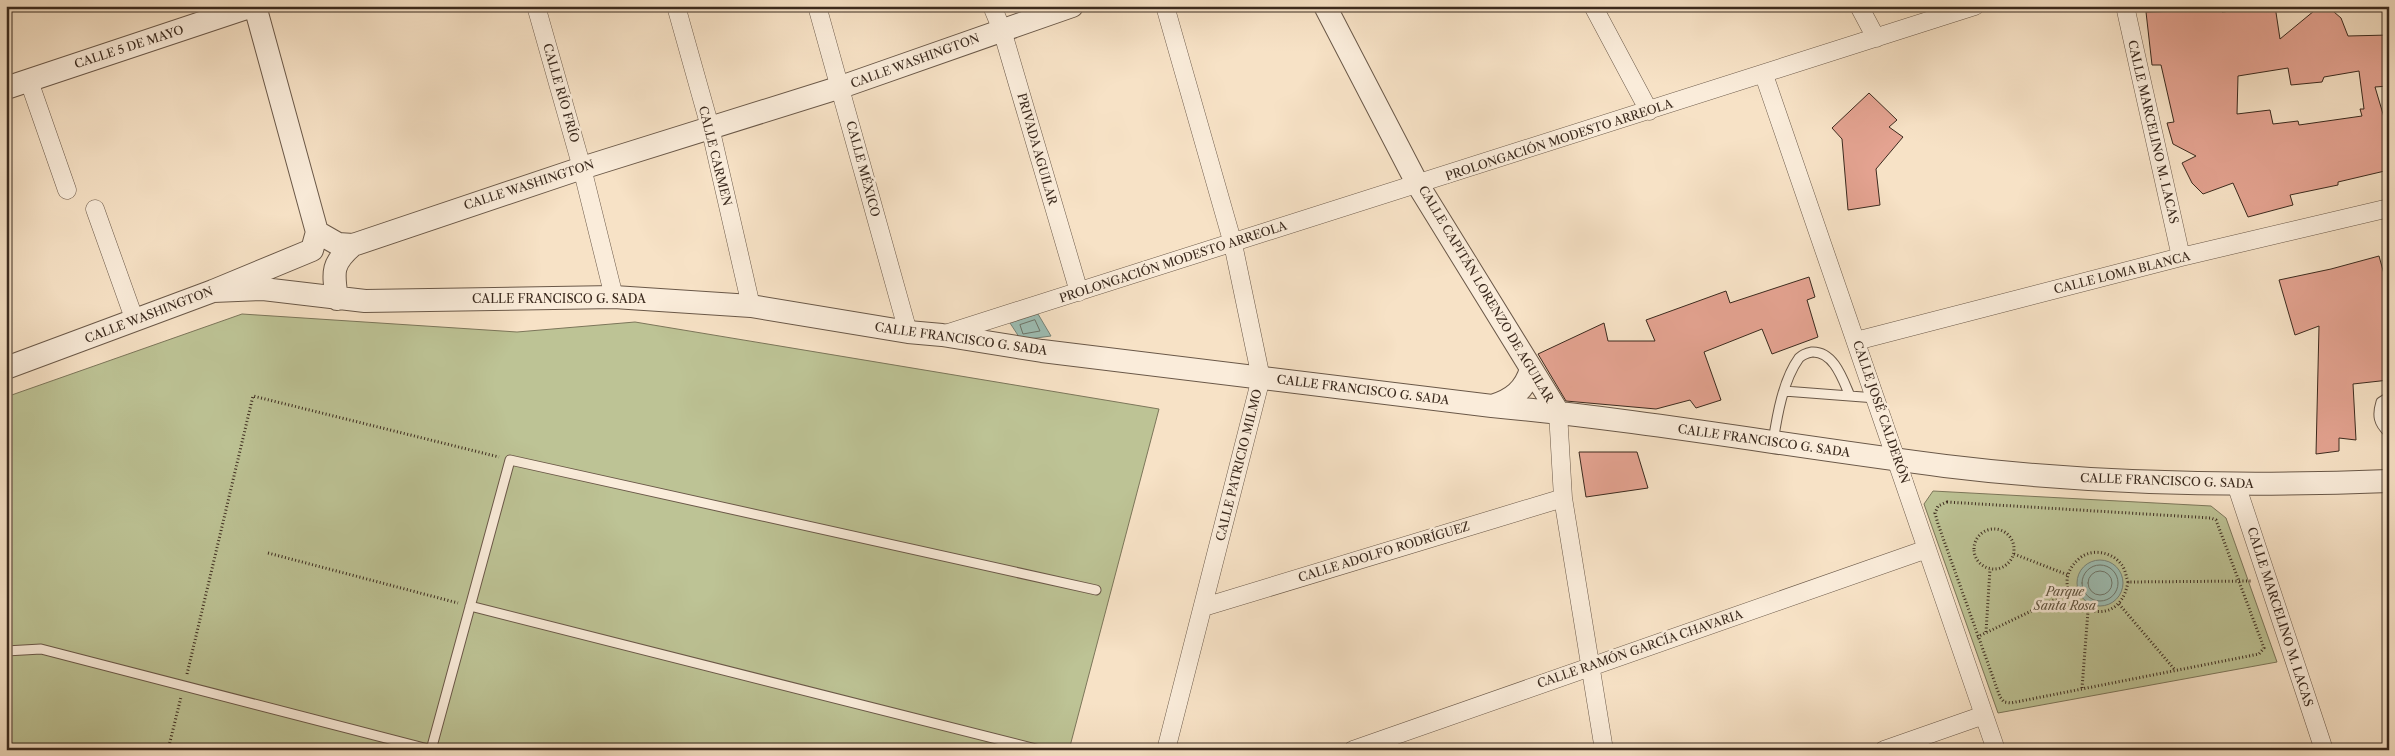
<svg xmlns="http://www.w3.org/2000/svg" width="2395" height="756" font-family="'Libre Caslon Text',serif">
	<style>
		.green { fill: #bdc395; stroke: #7c765a }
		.water { fill: #9dbeb4; stroke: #768378 }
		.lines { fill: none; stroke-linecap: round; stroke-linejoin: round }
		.shore { stroke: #6c7469; stroke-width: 1 }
		.building { fill: #e4a391; stroke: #3b2a1e; fill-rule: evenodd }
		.service-casing { stroke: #6a5848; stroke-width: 11 }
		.minor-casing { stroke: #6a5848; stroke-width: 19 }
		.tertiary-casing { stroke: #6a5848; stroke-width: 24 }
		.path { stroke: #3b2a1e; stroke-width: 3; stroke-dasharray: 1 2.5; stroke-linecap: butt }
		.service { stroke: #faecda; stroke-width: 9 }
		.minor { stroke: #faecda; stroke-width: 18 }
		.tertiary { stroke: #faecda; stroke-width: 22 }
		.labels { text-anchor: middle; stroke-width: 5; stroke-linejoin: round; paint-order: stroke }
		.street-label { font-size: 12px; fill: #3b2a1e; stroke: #faecda }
		.park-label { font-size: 12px; font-style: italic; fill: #5c503c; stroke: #faecda }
	</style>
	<rect width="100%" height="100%" fill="#f7e2c6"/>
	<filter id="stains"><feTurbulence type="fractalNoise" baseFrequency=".004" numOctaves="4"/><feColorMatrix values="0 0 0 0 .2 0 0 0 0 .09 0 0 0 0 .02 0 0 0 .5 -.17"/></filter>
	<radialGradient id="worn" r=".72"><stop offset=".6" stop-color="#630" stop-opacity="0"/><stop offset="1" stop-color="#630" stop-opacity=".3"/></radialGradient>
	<path class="green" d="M242 314 517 332 635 322 1159 409 1069 750H6V397Z
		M1933 491 2211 506 2226 518 2277 662 1998 713 1924 504Z"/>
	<path class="water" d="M1038 314 1051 336 1021 340 1010 323Z
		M2077 583a23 23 0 1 1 46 0a23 23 0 1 1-46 0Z"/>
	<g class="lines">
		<path class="shore" d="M1035 320 1040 331 1023 334 1020 325Z
			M2082 583a18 18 0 1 1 36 0a18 18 0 1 1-36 0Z
			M2088 583a12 12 0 1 1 24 0a12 12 0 1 1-24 0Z"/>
	</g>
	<path class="building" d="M2275 6 2280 39 2320 6H2327L2341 18 2348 36 2389 35V86L2375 87 2386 124H2389V170L2338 182V185L2290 195 2293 205 2248 217 2233 183 2203 194 2192 183 2182 163 2196 156 2173 144 2167 123 2174 122 2161 65H2152L2146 12 2222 10V12ZM2288 68 2291 85 2322 82 2324 77 2359 71 2364 109H2360L2362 116 2299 125 2298 121 2273 124 2270 110 2237 114 2238 76Z
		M1869 93 1897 120 1889 127 1903 137 1876 169 1880 205 1848 210 1842 139 1832 128Z
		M2379 256 2389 292V380L2353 384 2356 440 2339 438V451L2316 454 2319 326 2295 335 2279 280 2331 269Z
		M1809 277 1815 297 1807 300 1818 337 1772 354 1762 329 1704 352 1721 400 1696 408 1690 400 1656 409 1566 401 1538 354 1604 323 1608 341H1655L1646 320 1726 291 1730 303Z
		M1579 452H1637L1648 488 1586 497Z"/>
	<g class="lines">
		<defs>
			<path id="service" d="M1784 391 1876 398
				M2389 397 2381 402C2377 415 2378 423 2389 433
				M1773 442C1777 416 1783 380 1799 358 1802 355 1807 353 1812 352 1834 351 1843 380 1850 396
				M470 606 1040 750
				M6 651 41 649 432 750
				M431 750 510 460 1096 590"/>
			<path id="minor" d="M536 6 582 168 614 297
				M676 6 710 127 751 306
				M817 6 908 332
				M992 6 1002 30 1079 292
				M1165 6 1233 244 1261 378 1166 750
				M1593 6 1649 111
				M1859 6 1876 38
				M2125 6 2181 257
				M1764 75 1996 750
				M29 81 67 190
				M95 209 135 321
				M945 334 1975 6
				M1856 341 2181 257 2389 208
				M1558 412 1563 498 1604 750
				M2236 484 2324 750
				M1204 607 1563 498
				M1353 750 1927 549
				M1884 750 1984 715"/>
			<path id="tertiary" d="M1325 6 1418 185 1558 412
				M6 88 252 6
				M317 232 338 244 353 245 582 168 841 87 1072 6
				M213 291 263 289 365 301 614 297 751 306 908 332 942 335 1042 351 1492 406C1644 420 1794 447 1945 466 2092 484 2241 487 2389 481
				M337 299C333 272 331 264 353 245
				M6 368 213 291 312 250 317 232 255 6
				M1492 406C1512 400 1525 390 1531 369"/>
		</defs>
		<use href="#service" class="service-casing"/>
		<use href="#minor" class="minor-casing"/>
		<use href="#tertiary" class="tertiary-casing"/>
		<path class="path" d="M1947 502 2211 518 2216 520 2264 648 2259 654 2011 703 2004 702 2000 697 1938 524 1935 513 1938 506Z
			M1974 549a20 20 0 1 1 40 0a20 20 0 1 1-40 0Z
			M268 553 458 603
			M2014 554 2068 575
			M2128 582C2126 576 2125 568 2121 564 2112 552 2092 548 2080 558 2036 595 2117 644 2128 582L2251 581
			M2119 604 2175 670
			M1986 632 1990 569
			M1977 637 2069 593
			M187 674 253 396 499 457
			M2082 688 2088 611
			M168 750 181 697"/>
		<use href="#service" class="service"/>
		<use href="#minor" class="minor"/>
		<use href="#tertiary" class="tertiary"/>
	</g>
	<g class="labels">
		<g class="street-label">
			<text transform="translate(129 47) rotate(-18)" y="4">CALLE 5 DE MAYO</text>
			<text transform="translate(915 61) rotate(-20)" y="4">CALLE WASHINGTON</text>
			<text transform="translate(561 93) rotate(74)" y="4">CALLE RÍO FRÍO</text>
			<text transform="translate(2153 132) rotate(77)" y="4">CALLE MARCELINO M. LACAS</text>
			<text transform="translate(1559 140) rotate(-18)" y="4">PROLONGACIÓN MODESTO ARREOLA</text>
			<text transform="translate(1037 149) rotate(74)" y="4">PRIVADA AGUILAR</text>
			<text transform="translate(715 156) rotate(76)" y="4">CALLE CARMEN</text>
			<text transform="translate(863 169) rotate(75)" y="4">CALLE MÉXICO</text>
			<text transform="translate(529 185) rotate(-18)" y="4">CALLE WASHINGTON</text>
			<text transform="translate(1173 262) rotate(-18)" y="4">PROLONGACIÓN MODESTO ARREOLA</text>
			<text transform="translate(2122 273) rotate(-14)" y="4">CALLE LOMA BLANCA</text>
			<text transform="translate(1486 294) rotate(59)" y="4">CALLE CAPITÁN LORENZO DE AGUILAR</text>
			<text x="559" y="303">CALLE FRANCISCO G. SADA</text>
			<text transform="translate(149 315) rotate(-21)" y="4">CALLE WASHINGTON</text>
			<text transform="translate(961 339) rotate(8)" y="4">CALLE FRANCISCO G. SADA</text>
			<text transform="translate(1363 390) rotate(7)" y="4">CALLE FRANCISCO G. SADA</text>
			<text transform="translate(1881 412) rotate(71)" y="4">CALLE JOSÉ CALDERÓN</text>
			<text transform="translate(1764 441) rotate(8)" y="4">CALLE FRANCISCO G. SADA</text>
			<text transform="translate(1239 465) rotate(-76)" y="4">CALLE PATRICIO MILMO</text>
			<text transform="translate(2167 481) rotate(2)" y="4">CALLE FRANCISCO G. SADA</text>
			<text transform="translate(1384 552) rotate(-17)" y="4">CALLE ADOLFO RODRÍGUEZ</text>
			<text transform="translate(2280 617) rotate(72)" y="4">CALLE MARCELINO M. LACAS</text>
			<text transform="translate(1640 649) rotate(-19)" y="4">CALLE RAMÓN GARCÍA CHAVARIA</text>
		</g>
		<g class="park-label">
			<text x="2065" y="596">Parque<tspan x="2065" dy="14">Santa Rosa</tspan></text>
		</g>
	</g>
	<rect width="2395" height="756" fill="none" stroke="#f7e2c6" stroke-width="25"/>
	<rect x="8" y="8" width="2380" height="741" fill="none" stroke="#3b2a1e" stroke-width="2.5"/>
	<rect x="12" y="12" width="2370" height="731" fill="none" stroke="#3b2a1e"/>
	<rect width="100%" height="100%" filter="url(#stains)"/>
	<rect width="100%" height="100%" fill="url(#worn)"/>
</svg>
